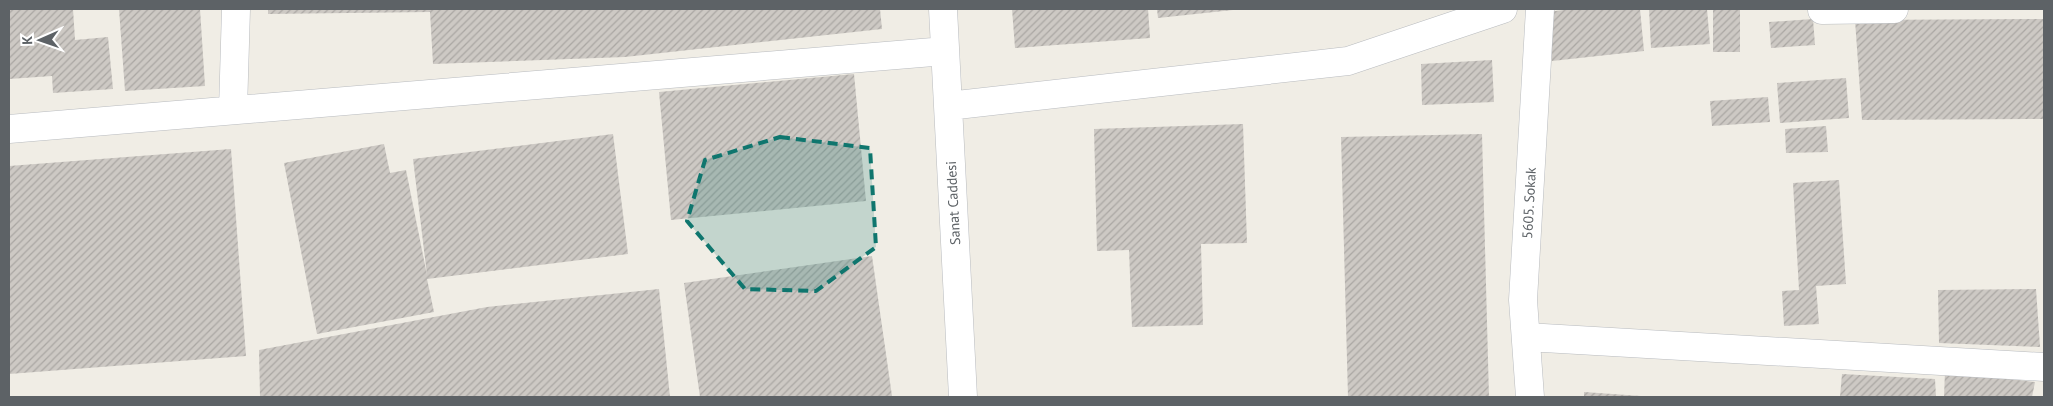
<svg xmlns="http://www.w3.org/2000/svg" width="2053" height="406" font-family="'PT Sans',sans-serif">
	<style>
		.building { fill: url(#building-hatch) }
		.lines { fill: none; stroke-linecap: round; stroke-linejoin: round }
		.minor-casing { stroke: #b8bbbf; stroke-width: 29 }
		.minor { stroke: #fff; stroke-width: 28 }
		.marked { fill: #0f766e; fill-opacity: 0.2; stroke: #0f766e; stroke-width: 4; stroke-dasharray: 10 6; stroke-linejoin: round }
		.labels { text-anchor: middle; stroke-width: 4; stroke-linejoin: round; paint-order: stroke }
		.street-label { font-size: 14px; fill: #5d6266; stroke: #fff }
	</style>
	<defs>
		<pattern id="building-hatch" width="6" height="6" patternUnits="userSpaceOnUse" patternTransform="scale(1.25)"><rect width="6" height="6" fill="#cdc9c4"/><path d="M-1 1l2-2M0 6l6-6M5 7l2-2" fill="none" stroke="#aaa7a3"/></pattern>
	</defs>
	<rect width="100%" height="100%" fill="#f0ede5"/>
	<path class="building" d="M9 9H73L75 40 108 37 113 89 53 93 52 76 9 79Z
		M119 9H200L205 86 125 91Z
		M268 9H880L882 29 625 57 433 64 430 12 268 14Z
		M1012 9H1148L1150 38 1015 48Z
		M1157 9H1233V10L1158 18Z
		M1572 9H1640L1644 51 1552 61 1547 12Z
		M1649 9H1707L1710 44 1651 48Z
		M1713 9H1740V52H1713Z
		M1813 19 1815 45 1771 48 1769 22Z
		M2044 19V119L1862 120 1855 20Z
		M1492 60 1494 102 1422 105 1421 64Z
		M854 74 866 201 671 220 659 92Z
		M1846 78 1849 118 1780 123 1777 83Z
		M1768 97 1770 122 1712 126 1710 101Z
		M1243 124 1247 243 1201 244 1203 325 1132 327 1129 250 1097 251 1094 129Z
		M1826 126 1828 152 1786 153 1785 129Z
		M613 134 628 254 427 279 434 312 317 334 284 163 384 144 390 173 406 170 427 275 413 159Z
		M1482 134 1489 397H1348L1341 137Z
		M231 149 246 356 9 374V166Z
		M1839 180 1846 284 1816 286 1819 324 1784 326 1782 291 1799 290 1793 183Z
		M872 256 892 396 700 397 684 283Z
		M659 289 670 397H260L259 350 487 307Z
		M2036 289 2040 347 1939 343 1938 290Z
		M1945 371 2035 382 2032 397H1944Z
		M1842 374 1935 379 1936 397H1840Z
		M1584 392 1641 396V397H1584Z"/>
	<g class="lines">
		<defs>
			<path id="minor" d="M943 9 963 397
				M1822 10 1894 9
				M948 106 1348 61 1503 9
				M233 110 236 9
				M9 129 945 51
				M1526 337 2044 367
				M1530 397 1523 300 1540 9"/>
		</defs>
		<use href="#minor" class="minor-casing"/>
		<use href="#minor" class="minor"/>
	</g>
	<path class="marked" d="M780 137 870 148 876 247 816 291 745 289 687 221 705 160Z"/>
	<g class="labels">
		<g class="street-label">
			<text transform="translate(953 203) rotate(-93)" y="5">Sanat Caddesi</text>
			<text transform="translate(1529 203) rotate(-87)" y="5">5605. Sokak</text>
		</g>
	</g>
	<rect width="2053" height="406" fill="none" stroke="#5d6266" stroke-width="20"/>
	<g transform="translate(40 40) rotate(268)" stroke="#ffffff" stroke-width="4" paint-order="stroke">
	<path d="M0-4L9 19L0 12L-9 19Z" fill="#5d6266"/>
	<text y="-8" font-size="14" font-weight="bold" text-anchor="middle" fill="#5d6266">K</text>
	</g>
</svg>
